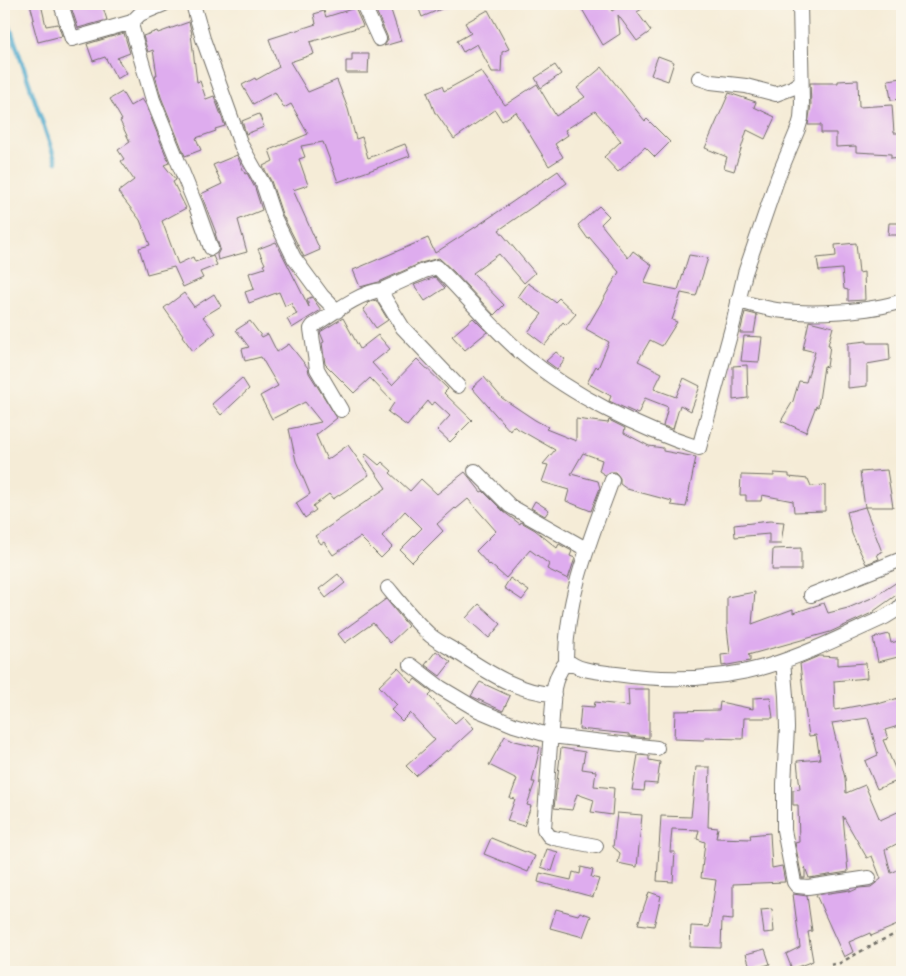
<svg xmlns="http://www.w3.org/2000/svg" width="906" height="976" font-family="'Sorts Mill Goudy',serif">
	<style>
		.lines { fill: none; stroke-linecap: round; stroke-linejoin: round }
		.stream { stroke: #4faacd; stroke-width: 4.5 }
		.building { fill: #deacee }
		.minor-casing { stroke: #726f67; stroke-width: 16 }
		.path { stroke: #726f67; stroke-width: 2.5; stroke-dasharray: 4 4; stroke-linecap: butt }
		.minor { stroke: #fff; stroke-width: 14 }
	</style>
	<rect width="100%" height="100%" fill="#fbf7ec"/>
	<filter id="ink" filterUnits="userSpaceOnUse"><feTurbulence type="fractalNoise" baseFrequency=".02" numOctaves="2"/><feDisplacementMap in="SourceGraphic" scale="10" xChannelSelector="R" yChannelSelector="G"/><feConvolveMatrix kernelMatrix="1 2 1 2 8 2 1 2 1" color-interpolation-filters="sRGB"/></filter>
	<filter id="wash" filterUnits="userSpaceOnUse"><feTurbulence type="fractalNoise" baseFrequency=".0096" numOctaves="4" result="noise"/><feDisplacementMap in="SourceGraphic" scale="20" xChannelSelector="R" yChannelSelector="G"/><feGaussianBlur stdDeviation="1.12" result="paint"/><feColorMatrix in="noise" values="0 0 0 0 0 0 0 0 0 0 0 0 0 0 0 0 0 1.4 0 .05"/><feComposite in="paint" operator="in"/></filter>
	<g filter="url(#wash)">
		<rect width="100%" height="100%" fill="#f5ecd7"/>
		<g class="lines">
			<path class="stream" d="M4 10 56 162"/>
		</g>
		<g id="blocks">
			<path class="building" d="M30 4H41L46 26 58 24 62 36 38 42 32 20 34 19Z
				M70 4H102L107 20 78 28Z
				M373 4H389L401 41 384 46 388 40 387 36Z
				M417 4H453L422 17Z
				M579 4H608L612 11 622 4H650L637 12 651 31 637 41 618 15 620 34 603 45Z
				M355 8 363 26 310 42 314 54 290 62 308 92 337 80 348 109 356 139 362 137 368 158 405 144 410 156 338 182 323 142 301 146 305 157 299 159 308 185 293 190 320 250 304 257 282 214 271 181 263 166 273 161 269 150 308 134 291 104 284 108 275 92 253 104 242 85 255 78 256 80 279 67 269 39 316 24 314 14 324 11 326 17Z
				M488 10 509 49 502 52 501 72H492L477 44 463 52 457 41 471 33 465 23Z
				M189 22 192 34H191L197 82 200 81 206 99 214 96 225 126 215 129 216 131 196 138 201 150 185 156 161 97 155 75H157L153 50 148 52 143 36 157 31 158 33Z
				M124 33 130 53 117 58 127 73 117 79 105 57 93 61 87 44Z
				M352 54H369L368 73H346V61H352Z
				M658 56 674 62 668 81 651 75Z
				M555 65 561 74 541 88 535 78Z
				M602 67 645 121 647 119 670 142 655 157 645 147 618 172 604 157 621 141 595 111 565 130 568 135 555 144 563 157 549 166 516 112 502 121 495 110 454 139 436 113H435L427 92 442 86 444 91 481 71 505 105 537 84 556 116 585 97 577 88Z
				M902 78V99L891 100 888 80Z
				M858 80 859 107 892 105 894 133H902V157L891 158V154L856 152V146L836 147V133H821V125H808L811 104 810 83H838V81Z
				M122 92 130 106 142 99 146 105 169 163 164 165 176 180 173 182 186 208 162 221 178 264 193 257 195 262 213 256 217 265 200 272 203 278 183 287 174 267 147 274 139 248 150 245 140 220 118 192 134 180 121 161 124 159 118 150 130 142 120 121 122 120 110 99Z
				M729 93 756 102 754 107 775 117 765 139 747 130 734 171 724 168 727 157 705 148Z
				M259 114 264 127 246 134 242 121Z
				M237 155 245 174 247 173 255 188 262 210 238 220 247 252 218 260 217 255 220 249 215 233H216L201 194 222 184 213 165Z
				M558 171 567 183 499 230 535 273 524 283 499 254 473 273 504 305 494 315 454 272 439 258 421 263 379 282 360 287 353 270 428 238 435 253 480 224Z
				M599 206 609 216 601 224 628 258 633 251 652 265 644 283 678 290 689 255 708 258 696 296 681 293 672 320 677 322 662 346 650 340 638 361 662 373 654 389 676 397 684 378 700 386 691 411 680 405 673 429 663 426 668 407 645 398 638 414 609 401 611 396 587 383 596 366 598 368 609 342 586 329 619 272 589 237 588 239 578 225Z
				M889 223H902V235H888Z
				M276 242 309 307 307 299 312 297 321 310 292 328 287 319 297 314 291 303 285 306 279 292 249 303 245 292 254 289 249 273 265 268 263 265 265 264 258 249Z
				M856 243 859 273 864 272 865 300 848 301V290L844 289 842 269 819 271 817 258 836 256 835 245Z
				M435 277 445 288 425 301 414 285Z
				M528 283 555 302 559 298 576 314 566 325 563 322 545 345 528 332 542 314 518 297Z
				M184 293 194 307 214 294 221 306 203 317 216 333 193 351 182 336 183 335 164 308Z
				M376 300 388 320 376 328 363 309 368 305 367 303Z
				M745 312 757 315 754 333H740Z
				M343 318 360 349 378 335 390 349 372 363 392 385 417 359 448 389 444 393 472 420 450 442 437 430 450 416 435 402 431 405 428 401 407 426 388 412 394 403 370 378 354 393 325 364 322 343 324 342 320 332Z
				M473 318 487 332 465 350 452 336Z
				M250 321 262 337 268 334 277 352 289 344 308 368 309 373 337 418 316 435 327 460 348 445 369 475 333 499 329 494 313 506 316 510 305 518 296 503 310 494 296 461 289 429 321 422 305 402 272 419 260 396 278 386 261 357 245 361 242 349 249 347 236 330Z
				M809 321 833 327 828 345H830L827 367 824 366 818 407 816 406 806 432 781 421 793 401 799 381 806 382 815 352 803 349Z
				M744 336 762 337 759 362 741 361Z
				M867 341V343H889L890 360 867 364V386L848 388V343Z
				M556 352 565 359 557 369 546 361Z
				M747 365 748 398 733 400V366Z
				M484 377 502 398 535 420 548 427 546 429 576 441V419L608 423 609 420 625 428 624 433 649 446 663 448V451L696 457 686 507 671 505 672 501 627 489 620 484V478L615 472H610L605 475 599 471 602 460 583 453 571 474 598 481 600 488 591 511 566 501 569 490 542 482 548 465 543 464 555 450 513 426 510 431 472 388Z
				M242 378 249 389 221 415 212 404Z
				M366 454 379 465 382 462 392 471 390 473 410 491 421 479 437 494 465 472 481 492 483 491 504 512 520 524 521 522 535 530 557 548 559 544 572 551 570 556 575 558 568 579 547 569 549 564 530 550 506 578 490 564 489 565 476 551 496 531 468 499 456 509 455 508 437 524 443 531 412 562 400 550 422 528 405 511 382 536 392 547 381 558 360 537 333 555 324 542 321 544 315 536 386 488 364 456Z
				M887 470 893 507H865L860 472Z
				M774 473 789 474V477L808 479 811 486 825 485V511L794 512 793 501 762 495 761 501H746V495H740L741 475 774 476Z
				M535 501 549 510 545 516 531 508Z
				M865 507 882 552 877 554 879 559 866 564 852 534 847 512Z
				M770 521 784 522 781 544H769V534L735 537 734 525Z
				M801 548V570H772L773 549Z
				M338 574 345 583 326 598 319 589Z
				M510 578 529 591 522 600 504 588Z
				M897 582 902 591 874 611V612L830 632 748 655 750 656V661L722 666 721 655 730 654 727 627V597L755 592 752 624 793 609V613L824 603 828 613 848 608 874 597Z
				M386 599 408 626 390 643 373 623 345 643 338 634Z
				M479 604 501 624 489 638 466 618Z
				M889 634 891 643 902 640V656L878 662 873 638Z
				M436 651 451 662 440 676 425 665Z
				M819 656 838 657V665L866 663 867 678 834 681 835 710 878 702V704L902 697V725L885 730 888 739 883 740 900 780 877 789 865 761 878 755 868 718 832 723 845 778 846 793 865 785 880 820 902 810V841L885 850 891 873 902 868V923L871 936 870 933 849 942 853 952 844 957 816 895 850 890V892L859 888 871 887 881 879 872 856 867 858 843 816 848 872 809 878 805 867V878H802L795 843 799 842 798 805H793V790L800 789 797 761 820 759 816 735 809 736 805 709 800 664Z
				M398 668 412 683 415 679 431 691 432 693 429 696 455 723 463 716 474 728 448 752 447 750 416 776 406 766 435 740 410 713 402 721 391 710 397 705 379 686Z
				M480 682 510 696 503 711 471 696Z
				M628 689H649V738L629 736V734L579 729 581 706 594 707 595 702 629 706Z
				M770 697 773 718H744L743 739 705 738 704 740 674 739 675 711 719 710 720 702 753 709V698Z
				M505 736 515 741 540 747 532 782H535L527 805 531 806 524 826 507 821 515 799 510 798 517 779 489 765Z
				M561 748 585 752 582 769 596 771 594 786 614 788 612 815 591 812 594 800 577 794 572 810 554 808Z
				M638 755 649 756V760L660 762 657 784 645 783 644 791 632 790Z
				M696 767H710L708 827 718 828 716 838 751 839 750 835 770 833 772 868 782 866 785 882 733 884V920L722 919 721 948 690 947 691 926 709 927 716 880 701 878 705 842 697 839 699 830 672 829 670 852H675L673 882 657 881 661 816 691 817Z
				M617 813 642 815 637 867 618 863 620 853 613 847Z
				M491 838 535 856 528 872 484 854Z
				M547 849 558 852 552 871 541 867Z
				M581 867 593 870 591 877 599 879 593 897 538 882 540 873 571 880 573 872 580 874Z
				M649 892 661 896 654 926 638 924Z
				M793 894 807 896 812 931 808 932 813 961 792 969 786 954 800 947Z
				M556 909 578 915 580 912 591 916 583 937 550 928Z
				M772 909 774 932 764 933 761 910Z
				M765 949 770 964 751 970 746 954Z"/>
		</g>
	</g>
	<g filter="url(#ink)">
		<use href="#blocks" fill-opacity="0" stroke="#726f67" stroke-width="1"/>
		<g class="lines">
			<defs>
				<path id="minor" d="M61 4 72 39 132 22 140 14 164 4
					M193 4 203 39 241 145 263 184 274 217 294 258 322 296 337 311
					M363 4 379 39
					M132 22V28L153 100 196 206 211 248
					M699 78 711 82 746 86 776 94 792 88 801 82
					M382 290 424 271 437 267C467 296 493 330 525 356 573 396 640 429 699 448L733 324 745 273 778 177 798 129 801 119 802 103 800 4
					M738 301C751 304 763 308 776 310 810 315 870 312 902 301
					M341 410 317 369 311 329 313 326C330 315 362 291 382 290L385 299 403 328 458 386
					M475 471 510 506 586 549
					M612 480C591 538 566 597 566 659 576 671 601 672 616 674 666 681 719 680 768 666 808 654 847 634 885 617L898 609 902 604
					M388 588C401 604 415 622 431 636 440 643 451 648 460 654 489 673 520 693 554 694
					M811 595 902 559
					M783 661 786 696 787 728 784 784V830L794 882 797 886 808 887 869 878
					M411 665 441 688 478 710 514 725 551 736 657 748
					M571 665H564C558 672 556 679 554 688L544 829 549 836 554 838 596 846"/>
			</defs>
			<use href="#minor" class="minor-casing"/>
			<path class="path" d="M830 972V965L840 963 876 943 902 931"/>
			<use href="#minor" class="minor"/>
		</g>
	</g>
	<rect width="906" height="976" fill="none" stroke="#fbf7ec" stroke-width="20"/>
</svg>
